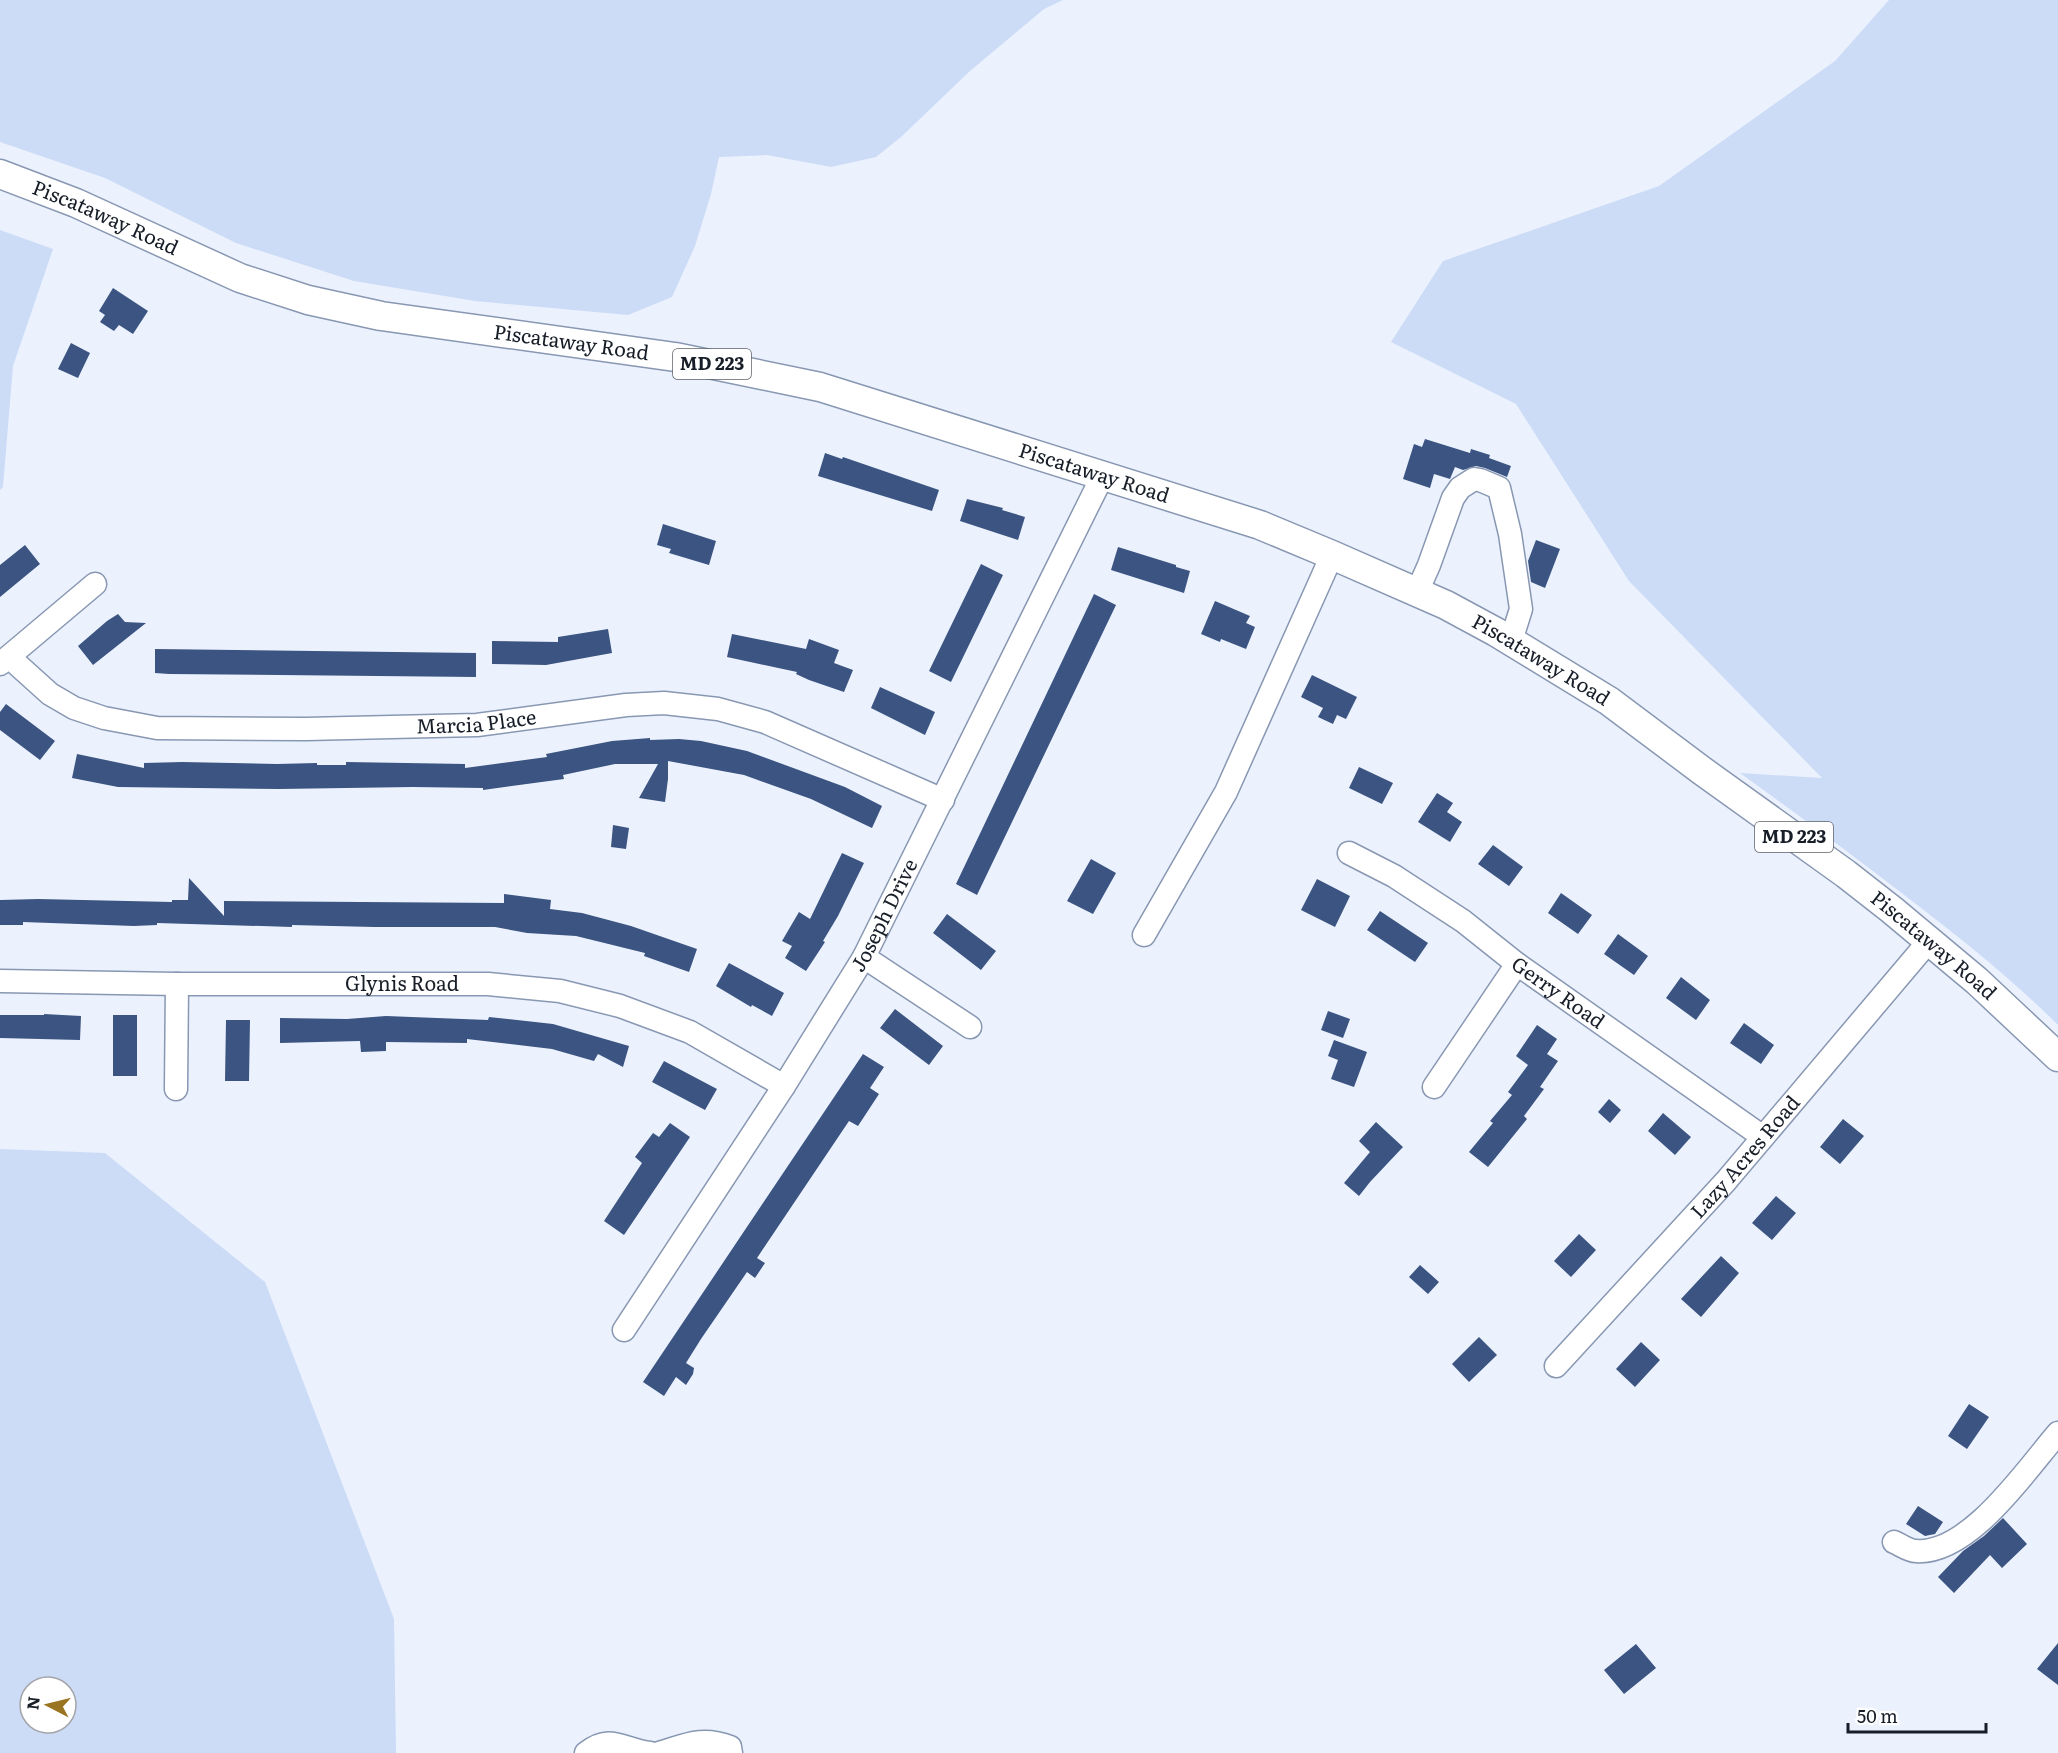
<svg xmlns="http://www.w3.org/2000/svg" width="2058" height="1753" font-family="Literata,serif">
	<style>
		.green { fill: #ccdbf6; fill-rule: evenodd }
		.building { fill: #3b5481 }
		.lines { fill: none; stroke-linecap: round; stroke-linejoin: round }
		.minor-casing { stroke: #8897b2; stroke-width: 25 }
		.major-casing { stroke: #8897b2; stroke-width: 31 }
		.minor { stroke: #fff; stroke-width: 22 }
		.major { stroke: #fff; stroke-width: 28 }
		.labels { text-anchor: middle; stroke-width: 6; stroke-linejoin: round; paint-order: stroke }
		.shield { fill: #fff; stroke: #5d6268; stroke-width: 1.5 }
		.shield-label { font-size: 18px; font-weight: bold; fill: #181e28 }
		.street-label { font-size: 20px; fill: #181e28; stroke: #fff }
	</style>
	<rect width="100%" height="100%" fill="#ebf2fe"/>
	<path class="green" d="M0 0H1063L1044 9 970 71 901 137 876 157 831 167 767 155 719 157 711 194 695 246 672 297 628 315 475 301 354 281 236 243 105 178 0 142Z
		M1889 0H2058V1025C2014 981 1965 942 1916 904 1858 859 1800 816 1740 773L1822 778 1629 581 1516 404 1391 342 1443 261 1659 186 1835 61Z
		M0 230 53 249 13 366 3 487 0 490Z
		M0 1149 105 1153 265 1282 394 1619 396 1753H0ZM30 1687H66V1723H30Z"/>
	<path class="building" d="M113 288 148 311 133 334 119 325 114 331 100 322 105 315 99 311Z
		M71 343 90 353 78 378 58 369Z
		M1425 439 1470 453 1471 449 1490 455 1489 458 1511 466 1507 477 1485 468 1476 466 1463 470 1455 467 1450 479 1434 474 1430 488 1403 479 1414 444 1422 447Z
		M825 453 842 459 843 457 939 490 932 511 818 476Z
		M967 499 1003 508 1002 510 1025 517 1018 540 960 521Z
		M663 524 716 541 709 565 669 553 671 549 657 545Z
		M1536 540 1560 549 1545 588 1531 582 1528 561Z
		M25 545 40 564 0 597V565Z
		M1118 547 1176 565V567L1190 571 1184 593 1111 570Z
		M981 564 1003 575 951 682 929 671Z
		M1094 594 1116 605 977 895 956 884Z
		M1215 601 1250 616 1246 623 1255 627 1246 649 1221 639 1220 642 1201 634Z
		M118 614 125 622 146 623 93 665 78 646 107 621Z
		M608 629 612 653 546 665 492 664V641L558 642V637Z
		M732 634 806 649 809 639 839 650 834 663 853 670 844 692 809 680 796 674 797 672 727 657Z
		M155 649 476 653V677L169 674 155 673Z
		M1312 675 1357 697 1346 719 1337 715 1333 724 1318 717 1323 708 1301 697Z
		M880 687 935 712 925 735 871 708Z
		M6 704 55 741 40 760 0 730V712Z
		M650 738V740L679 739 701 741 747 751 845 787 882 806 872 828 811 799 744 775 668 761V779L665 802 639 798 658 764H615L563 775 564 779 483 790V788L413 787 279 789 118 787 72 778 77 754 144 768V763L182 762 277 764 317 763V765H346V762L465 764V768L547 757 546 754 612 741Z
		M1359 767 1393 783 1382 804 1349 788Z
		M1437 793 1453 803 1447 812 1462 822 1450 842 1418 822Z
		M613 825 629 828 626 849 611 847Z
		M1493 845 1523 867 1509 886 1478 864Z
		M842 853 864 863 838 916 823 941 825 942 806 971 785 958 792 946 782 941 799 912 810 919Z
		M1091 859 1116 873 1093 914 1067 901Z
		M189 878 224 916V901L504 903V894L551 900 550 909 582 913 631 926 697 949 689 972 644 956 645 953 576 936 527 933 495 927H374L292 925V927L157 923V925L134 926 23 922V925H0V900L38 899 172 902V900H188Z
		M1317 879 1350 896 1335 927 1301 910Z
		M1561 893 1592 915 1578 934 1548 913Z
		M1380 911 1428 943 1415 962 1367 930Z
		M947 914 996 951 981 970 933 933Z
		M1618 934 1648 956 1634 975 1604 954Z
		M729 963 784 993 772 1016 752 1005 751 1007 716 986Z
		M1681 977 1710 1000 1696 1020 1666 998Z
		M895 1009 943 1046 929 1065 880 1028Z
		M1328 1011 1350 1019 1343 1038 1321 1030Z
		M44 1014 81 1016 80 1040 0 1038V1015H44Z
		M113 1015H137V1076H113Z
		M386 1016 488 1020 489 1017 553 1024 629 1046 623 1067 598 1054 594 1061 552 1049 467 1039V1043L386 1042V1051L361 1052 360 1041 280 1043V1018L347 1019Z
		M226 1020H250L249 1081H225Z
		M1744 1023 1774 1045 1761 1064 1730 1043Z
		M1537 1025 1557 1039 1547 1054 1558 1061 1540 1087 1544 1089 1524 1116 1527 1119 1488 1167 1469 1152 1493 1123 1490 1121 1512 1095 1508 1092 1528 1065 1516 1056Z
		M1334 1040 1367 1052 1354 1087 1331 1079 1338 1060 1328 1056Z
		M863 1054 884 1067 870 1088 879 1094 858 1126 849 1121 757 1258 765 1263 755 1278 747 1272 701 1339 686 1363 694 1368 693 1374 686 1385 676 1377 664 1396 643 1382Z
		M664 1061 717 1089 705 1110 652 1082Z
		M1609 1099 1621 1110 1610 1123 1598 1112Z
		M1663 1113 1691 1137 1675 1155 1648 1131Z
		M1843 1119 1864 1136 1840 1164 1820 1147Z
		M1376 1122 1403 1147 1370 1182 1359 1196 1344 1183 1370 1152 1359 1141Z
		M670 1123 690 1137 624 1235 604 1221 642 1163 635 1157 653 1133 659 1137Z
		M1776 1196 1796 1213 1772 1240 1752 1223Z
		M1579 1234 1596 1250 1571 1277 1554 1261Z
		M1721 1256 1739 1273 1701 1317 1681 1299Z
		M1420 1265 1439 1282 1428 1294 1409 1277Z
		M1479 1337 1497 1355 1469 1382 1452 1364Z
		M1641 1342 1660 1360 1635 1387 1616 1369Z
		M1969 1404 1989 1417 1967 1449 1948 1436Z
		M1918 1506 1943 1522 1935 1534 1925 1536 1906 1524Z
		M2003 1518 2027 1544 2002 1568 1990 1555 1954 1593 1938 1577 1963 1551 1984 1536Z
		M2058 1643V1685L2037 1669Z
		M1636 1644 1656 1668 1624 1694 1604 1670Z"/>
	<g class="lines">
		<defs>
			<g id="minor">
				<path d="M1417 592 1429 565 1453 498 1460 488 1474 479 1480 480 1499 488 1510 534 1521 609 1511 641"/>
				<path id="s1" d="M9 657 50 694 74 708 104 718 157 728 306 729 477 725 626 705 664 703 718 709 765 722 943 800"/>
				<path d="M0 664 95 584"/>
				<path id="s2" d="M1349 853 1394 876 1463 921 1517 964 1763 1137"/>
				<path d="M1144 935 1226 792 1332 555"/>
				<path d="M864 957 970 1027"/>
				<path id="s3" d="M0 981 177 984H488L560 991 620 1006 690 1032 784 1086"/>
				<path d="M1434 1087 1517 964"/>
				<path d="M176 1089 177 984"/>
				<path id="s4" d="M624 1330 784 1086 864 957 1102 477"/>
				<path id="s5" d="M1556 1366 1726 1181 1929 941"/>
				<path d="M1894 1542C1901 1545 1909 1551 1916 1551 1969 1555 2026 1470 2058 1433"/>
				<path d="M586 1753C611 1733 623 1750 650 1753"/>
				<path d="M659 1753C686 1745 702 1736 730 1747L731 1753"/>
			</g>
			<g id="major">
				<path id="s6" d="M0 174 76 203 240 278 308 300 381 316 675 357 820 387 1260 525 1332 555 1446 605 1496 632 1609 701 1701 770 1846 874 1892 910 1977 981 2058 1057"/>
			</g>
		</defs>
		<use href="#minor" class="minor-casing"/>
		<use href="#major" class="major-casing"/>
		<use href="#minor" class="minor"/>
		<use href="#major" class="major"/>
	</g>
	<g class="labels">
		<g class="shield">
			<rect x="673" y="349" width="78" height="30" rx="4.5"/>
			<rect x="1755" y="822" width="78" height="30" rx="4.5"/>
		</g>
		<g class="shield-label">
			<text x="712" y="370">MD 223</text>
			<text x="1794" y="843">MD 223</text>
		</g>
		<g class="street-label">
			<text dy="7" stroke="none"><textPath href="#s6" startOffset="114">Piscataway Road</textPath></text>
			<text dy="7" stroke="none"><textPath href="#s6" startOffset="600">Piscataway Road</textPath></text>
			<text dy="7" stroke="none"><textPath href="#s6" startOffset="1140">Piscataway Road</textPath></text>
			<text dy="7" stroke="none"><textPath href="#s6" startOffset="1626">Piscataway Road</textPath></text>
			<text dy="7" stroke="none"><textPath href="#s1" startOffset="488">Marcia Place</textPath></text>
			<text dy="7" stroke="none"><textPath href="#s4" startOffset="490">Joseph Drive</textPath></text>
			<text dy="7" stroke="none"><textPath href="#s6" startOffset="2112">Piscataway Road</textPath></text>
			<text dy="7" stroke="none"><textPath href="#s3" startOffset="402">Glynis Road</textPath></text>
			<text dy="7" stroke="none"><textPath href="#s2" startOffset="252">Gerry Road</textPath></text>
			<text dy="7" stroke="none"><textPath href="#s5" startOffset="282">Lazy Acres Road</textPath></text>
		</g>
	</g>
	<g transform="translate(48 1705) rotate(277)"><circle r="28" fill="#ffffff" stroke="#a3a5a9" stroke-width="1.5"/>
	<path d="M0-4.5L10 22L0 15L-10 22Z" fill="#9b7421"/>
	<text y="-9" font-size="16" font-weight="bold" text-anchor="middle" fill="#181e28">N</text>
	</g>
	<path d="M1848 1723v9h138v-9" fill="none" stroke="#181e28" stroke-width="3"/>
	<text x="1857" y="1723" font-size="18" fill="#181e28" stroke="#ffffff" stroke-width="4.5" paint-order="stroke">50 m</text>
</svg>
